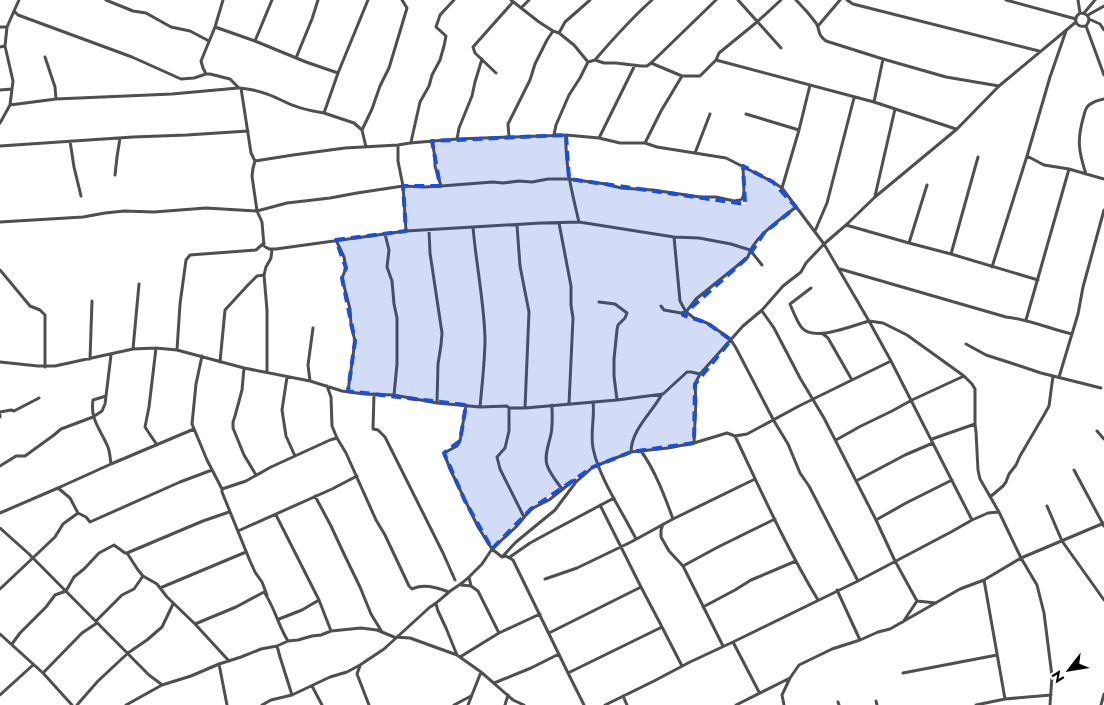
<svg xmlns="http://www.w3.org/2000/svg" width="1104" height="705" font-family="Jost,sans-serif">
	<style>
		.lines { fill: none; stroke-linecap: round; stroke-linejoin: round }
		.street { stroke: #4f4f4f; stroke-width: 3 }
		.marked { fill: #1d4ed8; fill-opacity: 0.2; stroke: #1d4ed8; stroke-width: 4; stroke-dasharray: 10 6; stroke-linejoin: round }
	</style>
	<rect width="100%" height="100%" fill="#fff"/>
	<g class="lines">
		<path class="street" d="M19 0 14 11 18 15 132 57 181 79 194 78 206 74H210L230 79 239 88C254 89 267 93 281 100 294 107 310 111 324 113L338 73 306 62 255 41 272 0
			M106 0 133 11 146 13 171 27 190 31 209 41
			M511 0 539 22 553 31 559 33 574 45 588 62 595 60 604 63H616L641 66H647L651 63 716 0
			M738 0 781 48
			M781 0 757 22 719 53 716 60 874 102 956 129
			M796 0C803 7 810 15 816 23 821 31 816 33 826 41L883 59 946 77 999 86 1076 22
			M847 0 853 4 1039 51
			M1006 0 1076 19
			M1078 0 1080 13
			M521 8 529 0
			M1084 13 1095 0
			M1088 15 1104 6
			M1089 19 1100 24 1104 30
			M818 26 840 0
			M1086 26C1076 28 1072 19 1080 13 1088 13 1092 19 1086 26L1104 75
			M0 27H7
			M215 27 255 41
			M559 33 565 22 590 0
			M0 47 5 46
			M45 57 55 87 56 99
			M296 58 312 19 318 0
			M595 60C613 39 632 18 652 0
			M651 63 682 76H700L716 60
			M338 73 368 0
			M496 73 475 53 473 47 513 2
			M206 74 203 68 201 61 215 27 223 0
			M241 88 251 153 255 161 253 168 252 176 257 211 262 222 264 246 269 249H276L406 231 541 223 579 222 674 237 699 238 731 244 750 250 762 265
			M0 90 12 89
			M874 102 883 59
			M10 105 56 99 172 94 238 88
			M324 113 354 123 362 130 366 147
			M746 114 799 130
			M0 123 10 105 13 81 5 46 7 27 14 11
			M362 130 372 109 380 86 389 68 407 8 402 0
			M554 135 556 125 569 95 580 78 588 62
			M566 135C565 165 572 193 579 222
			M509 137 508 124 530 80 535 64 547 40 553 31
			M599 138 635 65
			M457 139 459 128 472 96 475 82 482 59
			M70 141 74 167 81 196
			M432 141 435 157V166L441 186 493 182 503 183 519 181 532 182 548 179H569L606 184 621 188 653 190 700 197H716L734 201 740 200 742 199 744 194 743 166
			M411 142 420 102 429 86 432 75 440 60 444 46 446 36 436 27 440 15 454 0
			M645 143 661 111 682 76
			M398 145V161L403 186 406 231
			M0 146 133 137 187 135 248 131
			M695 153 710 114
			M1027 156 1044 165 1069 169
			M255 161 293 155 345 148 398 145 410 143 457 139 566 135 599 138 620 143H645L657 147 726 158 773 182 782 188 824 244 846 225 875 197 957 129 999 86
			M1086 174C1078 150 1077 139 1084 115 1085 111 1086 107 1089 105 1093 102 1099 100 1104 99
			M115 175 117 157 120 138
			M782 188 799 130 810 85
			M875 196 895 109
			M0 222 83 217 105 213 124 211 154 212 206 208 257 211 287 203 330 198 357 193 403 186 424 187 441 186
			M559 223 571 286V305L573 318 569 404
			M517 225 520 266 529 312 525 408
			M846 225 909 243 951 254 1038 280
			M473 227C476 264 484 301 485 338 485 361 482 384 480 407
			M429 230 430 253 442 333 441 345 438 364 437 403
			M815 231 827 203 854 98
			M385 234 389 250 387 267 392 281 394 304 397 318V364L394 395
			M674 237 680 301 686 312 694 318 707 323 719 331 731 340 736 348 774 421 788 444 800 473 809 486 858 581
			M336 240 344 257 346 268 342 278 350 309 351 325 355 341 348 391
			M909 243 927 185
			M951 254 978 157
			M992 267 1027 156 1050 77 1066 31
			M840 269 1006 317C1028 319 1050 329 1072 334
			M0 270 30 306 40 310 45 315V367
			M811 288 790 304C793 311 797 322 802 328 815 342 854 325 869 321L891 361 852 380
			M599 302 615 304 627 313 625 318 618 325 617 330 614 359V376L617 400
			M661 306 664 310 681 313 686 312 696 299 748 257C753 237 780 220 796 207
			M762 311 774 328 800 378 824 418 876 520 895 561 917 601
			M1026 320 1069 169 1104 179
			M966 344 986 355 1011 363 1041 373 1101 388
			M156 348 149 407 145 427 157 445
			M133 349 139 284
			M177 350 180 304 186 260 190 255 256 250 264 243
			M202 356 196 384 192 424 207 460 222 489V492L250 561 255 572 262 582 267 595 264 592
			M90 359 92 301
			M891 361 972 520
			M0 362 38 366H55L133 349 156 348 177 350 244 368 310 381 342 391 364 394 394 395 437 403 480 407 507 406 509 408H525L617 400 663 394 687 372H691L700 374
			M220 362 225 310 247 286 257 276 264 275
			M244 368 242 390 235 416 233 422V428L244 455 256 475
			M267 372V310L264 275 266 267 271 258 272 249
			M287 377 282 410 286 436 295 456
			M1059 377 1078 314 1083 287 1104 210
			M310 381 308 365 313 328
			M327 386 331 397 332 426 337 438
			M374 394 373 429 378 430 385 437 443 553 455 580
			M593 402C595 417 590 433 593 448 599 478 622 511 636 539
			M466 405 460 441 457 446 444 453 450 469 478 527 492 549 502 557 506 556 513 560 568 673
			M552 405C552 415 553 424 551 434 549 444 544 455 547 465 550 474 557 482 562 489
			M509 408V431L505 448 497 457 500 469 524 517
			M0 412 11 410 14 411 39 398
			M0 415V417
			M1097 431 1104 439
			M735 436C761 491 786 547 818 600
			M932 439 975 424
			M836 440 861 426 892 411 912 400 964 376
			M694 443 696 401 695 384 700 374 743 326 762 310 783 286 801 272 806 263 824 244 869 321 883 323 907 335 964 376 972 384 975 389V424L976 432 978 470 980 479 999 512 1021 558 1037 585 1044 613 1052 676 1050 705
			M641 451C655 470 665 497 673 519
			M631 452 668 448 694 443 727 433 735 436 747 434 799 406 852 380 828 338 823 334
			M111 464 194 429
			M0 466 16 456H25L54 435 61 429 93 417 102 411 105 404 106 396
			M1074 470 1104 526
			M856 481 905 455 933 443
			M58 488 111 464C110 458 110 450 107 445 100 429 90 419 93 400L106 396 111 355
			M222 489 246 481 271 467 330 440 337 438 346 453 376 520 385 535 409 586 412 589C423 583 439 588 449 592
			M315 496 331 526 344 554 360 587 371 614 382 632
			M990 497 1003 486 1006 482 1009 474 1016 465 1020 456 1044 415 1049 406 1053 376
			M1047 506 1062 541 1104 600
			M0 513 58 488 70 498 78 513
			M276 515 319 600 331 631
			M876 520 906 503 952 480
			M663 524 661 530V537L669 551 683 566 723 646
			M0 528 29 554 149 675 161 684
			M238 531 332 489 357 476
			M127 553 138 570 143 576 157 584 167 597 195 624 229 661
			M502 557 516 542 555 510 576 482 593 467 631 452C631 430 652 413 662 394
			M510 557 530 543 552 531 614 498
			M683 566 718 547 775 519
			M545 579 577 568 631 542 673 519 755 479
			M984 580 1005 699
			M471 586 469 577 482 564 492 549 516 527 531 509 549 500 573 481 575 480 576 482
			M160 588 246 552
			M0 589 55 537 63 524 78 513 86 517 90 522 180 482 212 470
			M837 590 860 640
			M917 601 936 603
			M436 604 438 611 446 628 457 655
			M703 607 735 590 751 580 796 561
			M279 619 302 610 319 600
			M96 621 122 595 134 589 143 576
			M903 622 917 601
			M195 624 236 607 264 592C275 608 278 625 288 641
			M662 627 682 666
			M499 633 540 614
			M549 633 641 587 600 505
			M0 634 43 673 72 705
			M733 642 759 692
			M12 644 20 633 46 607 55 595 66 591 74 577 84 569 99 553 114 545 125 553H127L203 521 229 512
			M277 646 280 657 292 695
			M460 657 499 633 478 591 471 586 461 585
			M219 664 227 705
			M360 666 357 674 369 705
			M43 673 82 633 97 623
			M903 673 997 655
			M494 683 531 668 559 654
			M312 686 322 705
			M0 695 33 665
			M623 696 627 705
			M876 701 877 705
			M838 702 839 705
			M77 705 98 681 128 653 147 640 162 627 173 604
			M126 705 162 685 191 676 219 664 241 657 261 649 277 646 288 641 298 640 312 636 321 635 331 631 361 628 377 630 394 637 410 638 457 655 481 672 513 700 524 705
			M262 705 271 700 292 695 330 677 347 672 360 665 384 649 430 607C437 603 443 597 449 592 456 587 463 583 469 577
			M454 705 471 696
			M468 705 481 672
			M505 705 508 695
			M584 705 568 673 662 627 641 587
			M605 705 654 681 690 662 733 642 858 581 951 532 972 520 988 513 999 512
			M736 705 790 678 799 665 832 649 860 640 878 632 890 629 960 589 984 580 1021 558 1104 523
			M784 705 782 695 790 678
			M976 705 1005 699 1051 695
			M1101 705 1104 694"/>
	</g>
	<path class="marked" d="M566 135 569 179 745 204 743 166 773 182 796 207 764 233 748 257 683 315 707 323 731 340 695 384 694 443 631 452 593 467 531 509 492 549 465 501 444 453 460 441 466 405 348 391 355 341 342 278 346 268 336 240 406 231 403 186H440L432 141Z"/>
	<g transform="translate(1069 670) rotate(239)" stroke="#ffffff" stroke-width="4" paint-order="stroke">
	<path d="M0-4L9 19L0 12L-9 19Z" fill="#000000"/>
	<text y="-8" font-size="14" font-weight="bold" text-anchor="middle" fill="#000000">N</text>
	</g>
</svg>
